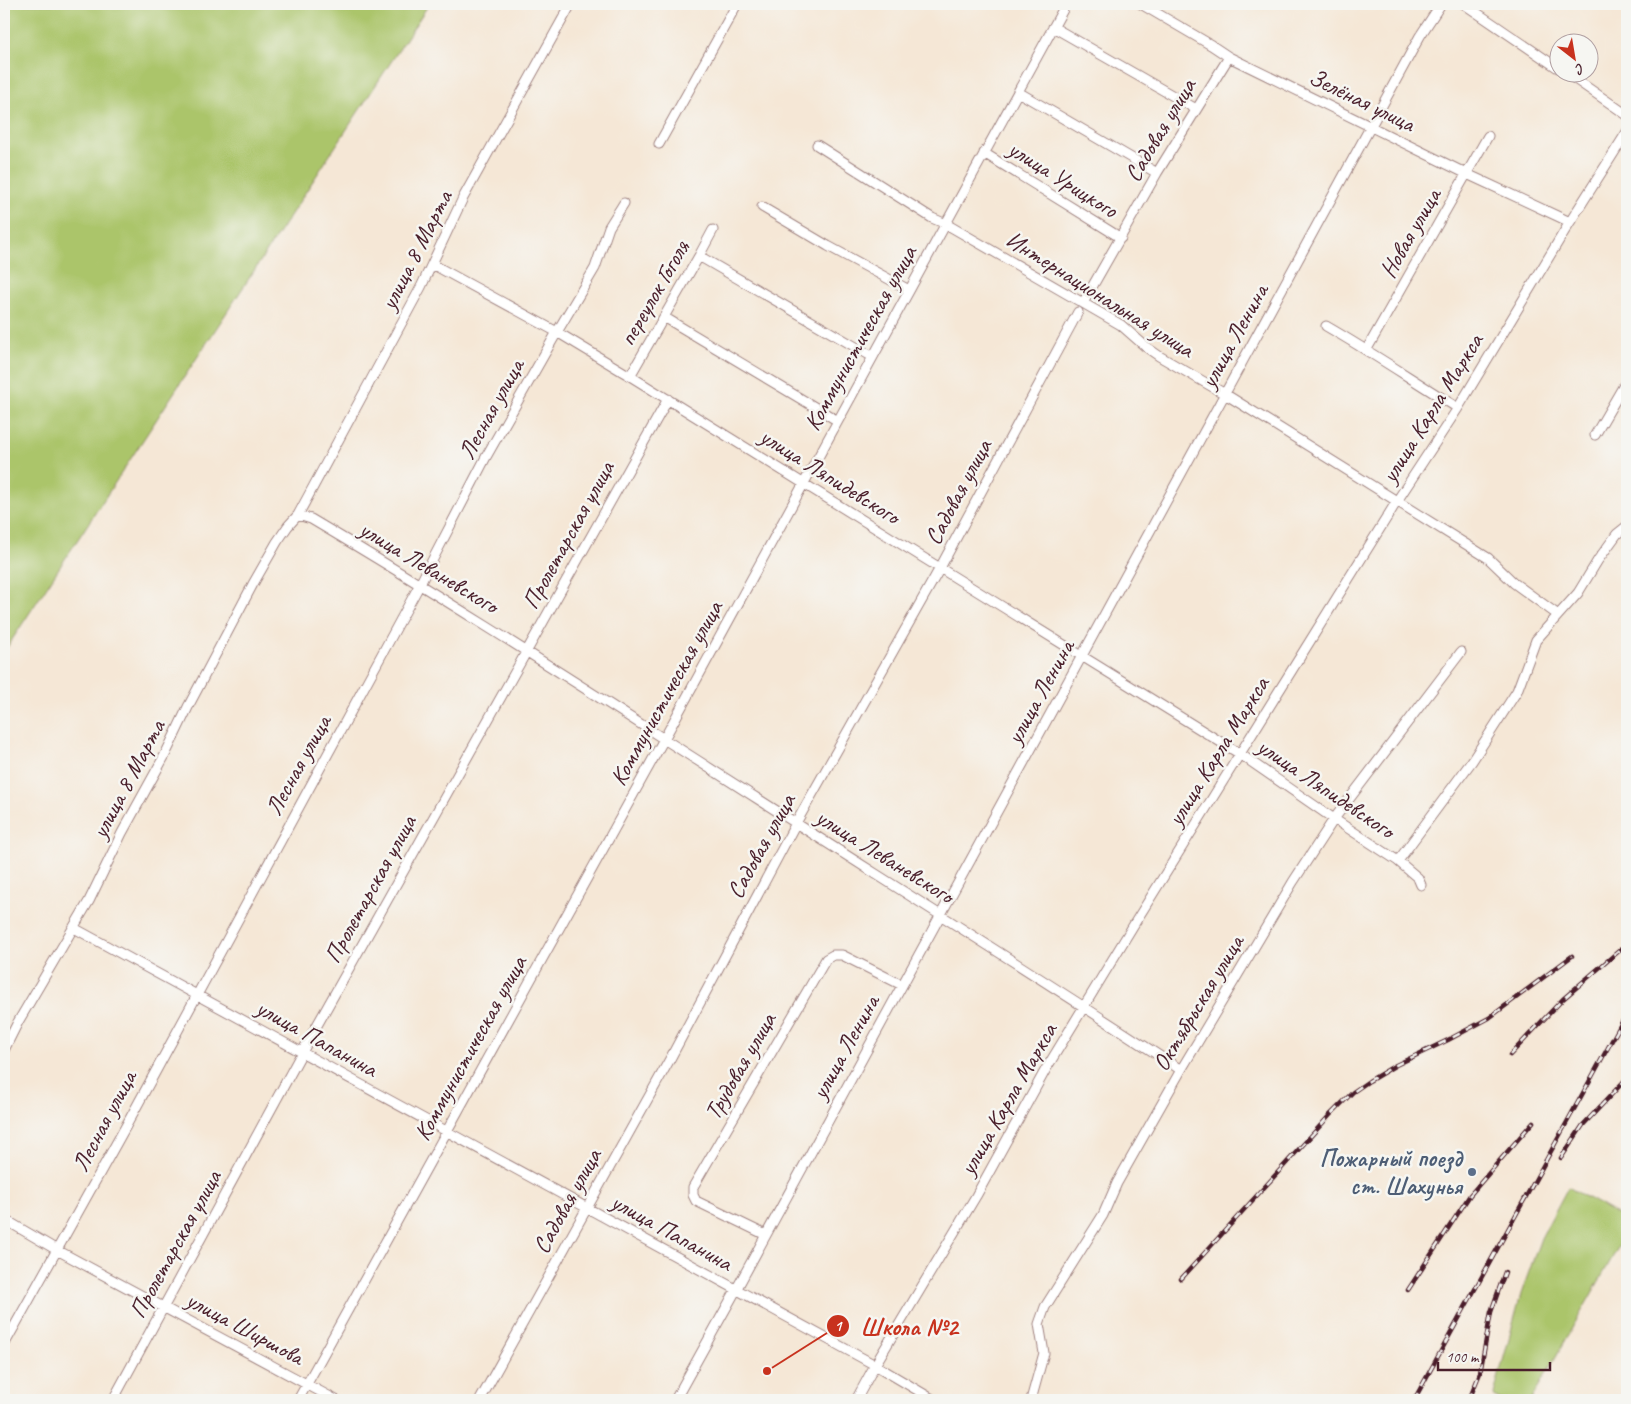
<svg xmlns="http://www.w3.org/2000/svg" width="1631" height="1404" font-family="Caveat,sans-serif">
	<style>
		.green { fill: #abc56b; stroke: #7a724b }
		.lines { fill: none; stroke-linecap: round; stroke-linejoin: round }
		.minor-casing { stroke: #a08380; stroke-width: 11 }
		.minor { stroke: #fff; stroke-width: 9 }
		.rail-casing { stroke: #4a1f2b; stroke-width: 4.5 }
		.rail { stroke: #f6f6f2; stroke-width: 2.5; stroke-dasharray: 8; stroke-linecap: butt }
		.service-dot { fill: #5c6f8a; stroke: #f6f6f2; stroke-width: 2 }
		.labels { text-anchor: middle; stroke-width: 5; stroke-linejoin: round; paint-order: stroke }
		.street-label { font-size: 24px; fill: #4a1f2b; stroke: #f6f6f2 }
		.service-label { font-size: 24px; font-weight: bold; fill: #4e5e75; stroke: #f6f6f2; text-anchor: end }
		.leader { fill: none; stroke: #c8321e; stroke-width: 2 }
		.callout-dot { fill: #c8321e; stroke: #f6f6f2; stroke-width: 2 }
		.mark-label { font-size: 15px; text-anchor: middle; font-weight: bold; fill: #fff }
		.callout-label { font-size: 25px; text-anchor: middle; font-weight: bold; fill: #c8321e; stroke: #f6f6f2; stroke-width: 5; stroke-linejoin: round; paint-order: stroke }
	</style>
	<rect width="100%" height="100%" fill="#f6f6f2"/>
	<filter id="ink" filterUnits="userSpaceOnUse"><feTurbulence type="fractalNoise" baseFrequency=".02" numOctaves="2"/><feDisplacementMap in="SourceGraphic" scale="10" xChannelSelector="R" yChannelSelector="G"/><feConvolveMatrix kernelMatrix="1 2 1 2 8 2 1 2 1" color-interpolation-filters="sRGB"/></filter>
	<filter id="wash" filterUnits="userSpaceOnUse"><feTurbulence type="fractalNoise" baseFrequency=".0096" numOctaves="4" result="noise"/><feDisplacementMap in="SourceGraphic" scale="20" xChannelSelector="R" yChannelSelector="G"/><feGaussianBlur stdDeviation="1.12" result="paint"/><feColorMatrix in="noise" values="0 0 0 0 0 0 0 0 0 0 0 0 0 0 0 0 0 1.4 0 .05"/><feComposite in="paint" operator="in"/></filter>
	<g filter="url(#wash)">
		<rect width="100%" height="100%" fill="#f5e7d6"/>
		<path class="green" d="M4 4H429L4 652Z
			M1568 1187 1627 1220V1232L1531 1400H1502L1495 1397 1494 1394 1521 1294 1541 1238Z"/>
	</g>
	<g filter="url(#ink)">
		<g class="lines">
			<defs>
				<path id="minor" d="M1141 4 1211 45 1229 57 1467 174 1570 222
					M1464 4 1558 68
					M1053 27 1196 109
					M1565 72 1627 115
					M1018 92 1157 173
					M659 144 737 4
					M817 145 932 218 946 224 1121 325 1146 347 1159 356 1225 394 1488 558 1514 583 1558 615
					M984 153 1121 238
					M762 207 828 246 909 290
					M699 256 873 357
					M432 264 557 332 630 376 1240 754 1334 819 1398 861 1418 878 1421 885
					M1083 303 1157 173 1229 57
					M664 317 838 421
					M1326 326C1371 352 1414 381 1458 408
					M1367 349 1488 136
					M630 376 699 256 713 230
					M1595 435 1627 380
					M298 515 421 287 463 198 571 4
					M1398 861 1472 761 1517 691 1536 640 1578 593 1598 560 1617 534 1627 526
					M74 928 875 1365 934 1400
					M4 1050 18 1022 89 901 122 833 165 755 189 705 253 584 277 542 288 526 298 515 311 519C463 609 610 705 758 799 899 889 1041 978 1181 1070
					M4 1219 57 1250 336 1400
					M766 1235 696 1201 693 1195V1187L826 959 833 955H842L902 985
					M4 1345 126 1126 420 584 486 457 557 332 595 268 609 227 624 203
					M113 1400 306 1045 668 399
					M298 1400 664 739 1066 4
					M480 1400 670 1059 796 823 940 568 1078 312
					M675 1400 736 1290 1420 36 1441 4
					M856 1400 875 1365 976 1196 1046 1069 1136 921 1397 501 1458 408 1570 222 1627 132
					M1031 1400 1044 1353 1039 1324 1045 1307 1103 1215 1117 1183 1181 1070 1293 882 1334 819 1461 652"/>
			</defs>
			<use href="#minor" class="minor-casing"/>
			<use href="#minor" class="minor"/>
			<defs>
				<path id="rail" d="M1510 1055 1563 999 1627 944
					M1561 1158 1583 1125 1627 1078
					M1181 1279 1330 1115 1353 1092 1369 1081 1396 1065 1448 1040 1489 1018 1572 956
					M1408 1290 1470 1195 1533 1122
					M1414 1400 1627 1013
					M1469 1400 1480 1373 1491 1312 1505 1272"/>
			</defs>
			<use href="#rail" class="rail-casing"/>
			<use href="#rail" class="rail"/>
		</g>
	</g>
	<circle class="service-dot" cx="1472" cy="1172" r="5"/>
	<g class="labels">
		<g class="street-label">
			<text transform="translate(1362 100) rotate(26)" y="8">Зелёная улица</text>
			<text transform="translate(1160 130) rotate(-59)" y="8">Садовая улица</text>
			<text transform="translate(1063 179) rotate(32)" y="8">улица Урицкого</text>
			<text transform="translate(1410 233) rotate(-60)" y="8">Новая улица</text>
			<text transform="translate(416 250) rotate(-63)" y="8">улица 8 Марта</text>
			<text transform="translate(654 293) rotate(-60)" y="8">переулок Гоголя</text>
			<text transform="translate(1100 294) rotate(32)" y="8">Интернациональная улица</text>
			<text transform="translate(1234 336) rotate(-61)" y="8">улица Ленина</text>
			<text transform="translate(860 338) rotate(-61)" y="8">Коммунистическая улица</text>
			<text transform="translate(1432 408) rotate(-58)" y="8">улица Карла Маркса</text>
			<text transform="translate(491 409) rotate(-61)" y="8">Лесная улица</text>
			<text transform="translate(830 476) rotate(32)" y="8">улица Ляпидевского</text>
			<text transform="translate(958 492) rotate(-62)" y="8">Садовая улица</text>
			<text transform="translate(568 535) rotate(-61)" y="8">Пролетарская улица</text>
			<text transform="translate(429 567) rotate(31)" y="8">улица Леваневского</text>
			<text transform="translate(1040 692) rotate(-61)" y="8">улица Ленина</text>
			<text transform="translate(666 693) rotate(-61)" y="8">Коммунистическая улица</text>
			<text transform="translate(1218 751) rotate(-58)" y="8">улица Карла Маркса</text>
			<text transform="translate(298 765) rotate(-61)" y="8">Лесная улица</text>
			<text transform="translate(128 779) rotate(-62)" y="8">улица 8 Марта</text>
			<text transform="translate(1326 788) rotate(34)" y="8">улица Ляпидевского</text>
			<text transform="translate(761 846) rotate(-61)" y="8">Садовая улица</text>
			<text transform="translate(885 856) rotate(32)" y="8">улица Леваневского</text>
			<text transform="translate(370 889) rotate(-61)" y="8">Пролетарская улица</text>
			<text transform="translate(1198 1003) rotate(-59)" y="8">Октябрьская улица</text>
			<text transform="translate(317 1038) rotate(29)" y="8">улица Папанина</text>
			<text transform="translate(845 1047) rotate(-61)" y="8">улица Ленина</text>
			<text transform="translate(470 1048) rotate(-61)" y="8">Коммунистическая улица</text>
			<text transform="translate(740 1066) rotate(-60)" y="8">Трудовая улица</text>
			<text transform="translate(1008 1099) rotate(-60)" y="8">улица Карла Маркса</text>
			<text transform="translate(104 1121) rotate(-62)" y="8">Лесная улица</text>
			<text transform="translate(567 1201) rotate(-61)" y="8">Садовая улица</text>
			<text transform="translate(672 1232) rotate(29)" y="8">улица Папанина</text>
			<text transform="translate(175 1244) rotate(-61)" y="8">Пролетарская улица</text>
			<text transform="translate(245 1328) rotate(28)" y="8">улица Ширшова</text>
		</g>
		<g class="service-label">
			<text x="1462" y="1166">Пожарный поезд<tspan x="1462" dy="28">ст. Шахунья</tspan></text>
		</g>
	</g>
	<path class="leader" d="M767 1371L838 1326"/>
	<g class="callout-dot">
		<circle cx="767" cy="1371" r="5"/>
		<circle cx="838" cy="1326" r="12"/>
	</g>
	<g class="mark-label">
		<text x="838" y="1331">1</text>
	</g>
	<g class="callout-label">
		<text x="909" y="1335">Школа №2</text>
	</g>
	<rect width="1631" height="1404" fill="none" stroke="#f6f6f2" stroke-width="20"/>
	<g transform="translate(1574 58) rotate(149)"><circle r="24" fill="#f6f6f2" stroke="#b1a0a2"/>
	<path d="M0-4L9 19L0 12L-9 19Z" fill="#c8321e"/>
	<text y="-8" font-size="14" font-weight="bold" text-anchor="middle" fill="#4a1f2b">С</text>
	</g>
	<path d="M1438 1362v8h112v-8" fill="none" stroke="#4a1f2b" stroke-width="2.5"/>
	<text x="1446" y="1362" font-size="15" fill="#4a1f2b" stroke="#f6f6f2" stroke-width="4" paint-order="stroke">100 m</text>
</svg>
